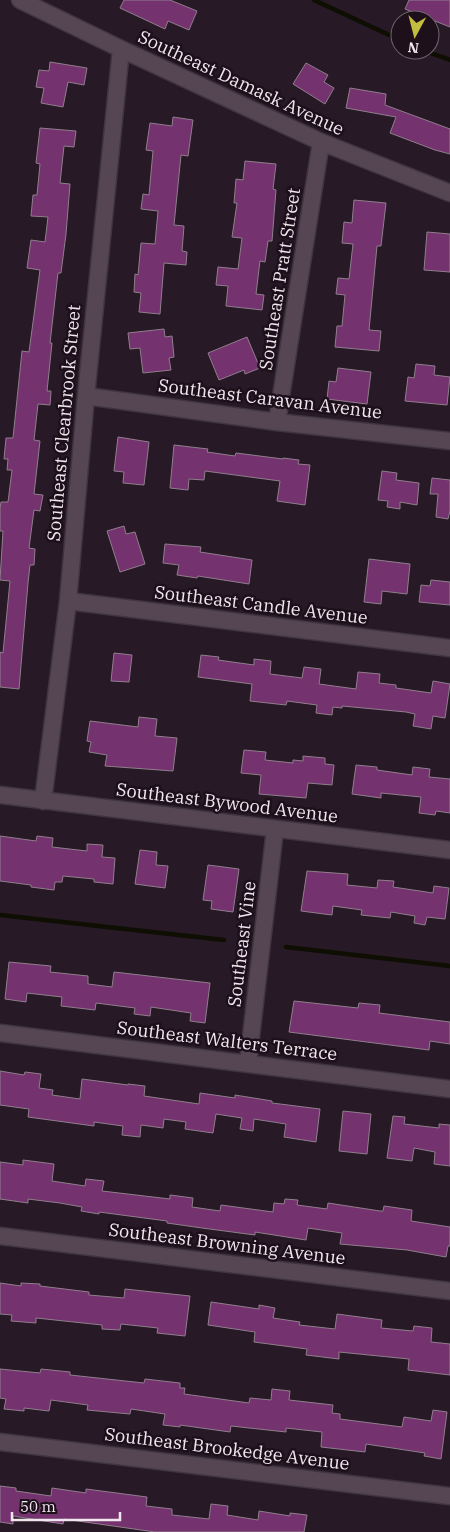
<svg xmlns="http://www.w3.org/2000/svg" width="450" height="1532" font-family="'IBM Plex Serif',serif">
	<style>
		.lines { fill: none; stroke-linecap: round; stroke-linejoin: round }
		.stream { stroke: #0e0e03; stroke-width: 4.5 }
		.building { fill: #74326e; stroke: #907e8d }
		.street-casing { stroke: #40363f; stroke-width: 19 }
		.street { stroke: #564654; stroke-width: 16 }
		.labels { text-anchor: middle; stroke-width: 5; stroke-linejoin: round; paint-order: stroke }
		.street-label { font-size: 18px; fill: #f0e6ee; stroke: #1d101b }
	</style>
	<rect width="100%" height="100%" fill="#271925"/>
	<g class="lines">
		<path class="stream" d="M314 0 400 40
			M422 50 450 60
			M0 915 224 940
			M286 947 450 966"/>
	</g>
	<path class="building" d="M124 0H170L197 11 189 30 168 21 165 29 120 8Z
		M409 0H450V27L405 9Z
		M50 62 87 68 84 85 68 82 63 107 41 103 44 88 36 87 39 70 49 71Z
		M306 63 328 75 324 82 334 88 325 104 293 84Z
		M350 88 386 94 385 105 450 129V154L435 150 390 133 396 117 346 108Z
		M173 117 193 120 188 156 181 155 174 225 184 226 182 251 187 252 186 265 164 263 160 314 139 312 141 293 134 292 135 274 138 275 141 243 155 244 158 211 141 209 143 194 149 195 153 151 146 150 150 123 172 126Z
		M40 128 76 131 74 147 64 146 60 183 70 184 66 234 61 273H58L50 343H52L47 391H51L50 405 38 404 34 440 40 441 34 494 43 495 40 511 34 510 29 548 35 549 34 565H30L28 583 19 689 0 687V652L3 653 10 581 0 580 3 531H0V508L1 502H8L12 470H7L8 459H4L6 438H13L22 351 29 352 40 270 27 268 31 240 45 242 48 217 31 216 33 195H37L40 164 36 163Z
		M245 161 276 164 273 189 276 190 272 241H268L265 262 260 261 256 294 264 295 262 310 226 306 228 286 216 285 218 267 238 269 242 238 232 237 237 203H234L236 179 243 180Z
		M354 200 386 203 381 246H377L369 330 381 331 379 351 335 347 337 326H342L345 295 336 294 338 278 349 279 353 244 342 243 344 222 352 223Z
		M427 232 450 234V272L424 270Z
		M164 329 165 337 172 336 174 357 169 358 171 370 143 373 140 348 130 349 128 333Z
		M247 337 260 368 245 374 244 370 219 380 208 353Z
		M416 364 435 366 434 375 450 377 447 405 405 401 408 377 414 378Z
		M338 368 371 372 367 404 327 399 329 381 336 382Z
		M118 437 149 442 144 485 123 483 124 472 114 471Z
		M174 445 208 449 207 452 235 456 236 453 283 459V458L299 460 298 464 310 465 305 505 277 501 280 481 205 471 204 480 189 479 188 490 170 488Z
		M382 471 397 473 396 480 419 483 417 505 400 502V509L387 507 388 501 378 500Z
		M432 478 450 480V511L448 519 436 517 438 494H430Z
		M124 526 126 534 135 532 145 564 120 572 107 531Z
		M165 544 201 547 200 552 252 560 249 584 198 576 197 578 177 575 179 565 163 563Z
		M369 559 410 564 407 594 382 591 381 604 364 602Z
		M431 580 450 582V605L419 602 421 585 430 586Z
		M114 653 132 655 129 682 111 681Z
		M201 655 219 657 218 660 254 665V659L271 661 270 674 302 678 304 667 321 669 319 684 356 689 358 672 380 674 379 683 396 685V688L431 693 433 681 450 684 445 718 433 716 431 729 413 726 415 714 406 712 342 706V708L333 707 332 715 316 713 317 705 287 701 286 705 250 701 252 684 198 677Z
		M139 717 157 719 155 736 177 738 173 771 105 766 107 755 89 752 91 742 87 741 90 721 138 727Z
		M244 750 266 752 265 760 293 763V760L303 761V756L325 758V764L334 765 332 785 308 783 306 798 259 794 261 775 241 773Z
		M356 765 377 767V770L412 775 413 767 430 769 429 777 450 779V813L436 811 435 815 419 813 421 797 381 793V798L352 794Z
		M0 836 36 841 37 836 53 838 52 847 87 851V844L103 845 102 857 115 858 113 884 94 882V879L63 876 62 882H55L54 890 31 887V885L0 881Z
		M140 850 157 852 156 865 168 866 165 888 135 884Z
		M208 865 239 869 233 912 211 909 212 901 203 900Z
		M307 871 348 874 347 885 377 888 378 880 394 881 393 887 433 893 434 886 449 888 445 919 427 917 425 925 414 923 415 916 391 912 390 918 361 915 362 910 333 906 332 915 301 911Z
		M9 962 51 966 50 972 88 976V984L112 987 114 972 210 983 205 1023 190 1021 191 1013 151 1007 150 1016 134 1014 135 1008 96 1003 95 1010 61 1006 62 997 27 993 26 1002 5 999Z
		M294 1001 358 1008 359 1003 380 1005 379 1013 450 1022V1044L430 1041 429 1050 289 1032Z
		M0 1071 24 1075 25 1072 41 1074 39 1088 53 1090 52 1095 80 1099 82 1079 128 1085V1084L145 1086 144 1096 199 1104 200 1093 235 1098V1095L272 1101V1103L320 1109 316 1142 284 1137 286 1124 254 1119 253 1131 240 1129 242 1118 216 1114 213 1133 185 1129 186 1122 164 1119 163 1128 141 1125 140 1137 122 1135 123 1126 94 1122V1126L28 1117 29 1109 0 1105Z
		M343 1111 371 1114 367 1154 339 1151Z
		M393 1116 405 1117 404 1124 439 1128V1124L450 1125V1166L434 1164 435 1152 414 1148 412 1161 387 1158Z
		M23 1160 54 1164 52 1181 85 1186 86 1179 104 1181 102 1191 170 1199V1195L193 1198 192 1207 220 1211 221 1205 273 1212 274 1203 284 1204 285 1199 298 1200 297 1205 327 1209 328 1203 380 1211H383L384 1206 412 1210 411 1221 450 1227V1246H448L446 1257 407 1250 340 1244 342 1233 308 1228 306 1240 255 1232V1235L202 1228 167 1223V1221L99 1212V1214L81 1211 82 1207 60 1203 28 1199V1203L0 1199V1162L23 1165Z
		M0 1283 21 1286V1283L40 1284V1286L89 1292V1295L124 1298 125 1289 190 1296 185 1336 157 1333 158 1328 121 1324 120 1330 102 1329V1325L36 1318V1323L11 1321 12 1315 0 1314Z
		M211 1302 259 1309V1305L275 1308 273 1318 300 1322 299 1325 335 1329 337 1314 382 1320 381 1328 413 1331 414 1326 432 1328 431 1342 450 1344V1375L408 1370 409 1359 339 1352V1359L306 1355 307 1349 254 1342 255 1332 208 1325Z
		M0 1369 40 1373 41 1369 70 1372V1375L144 1383 145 1379 180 1383V1388H185L184 1394 249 1403 250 1398 271 1400 272 1389 290 1391 289 1400 333 1405 332 1413 340 1414V1419L402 1427 404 1417 431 1421 433 1410 447 1412 441 1459 424 1456 425 1453 366 1444 365 1452 321 1447 322 1432 286 1428V1432L231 1426 230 1432 180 1425V1427L163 1425 165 1414 131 1409 130 1414 87 1410 88 1405 51 1400 49 1411 24 1408V1411L4 1409 6 1399 0 1398Z
		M0 1486 16 1488V1491L51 1496 52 1488 86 1493V1489L147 1497 146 1506 172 1509V1515L209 1519 211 1504 228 1506 227 1515 258 1520 259 1511 290 1516V1513L307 1515 304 1532H155L64 1519 63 1524 13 1516V1524L0 1522Z"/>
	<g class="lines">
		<defs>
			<path id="street" d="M20 0 121 49 321 142 450 193
				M86 396 277 422 450 441
				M277 422 321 142
				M68 601 450 648
				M0 795 450 850
				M43 801 68 601 86 396 121 49
				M0 1033 450 1089
				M248 1063 275 829
				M0 1236 450 1291
				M0 1442 450 1496"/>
		</defs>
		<use href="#street" class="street-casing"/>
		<use href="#street" class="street"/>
	</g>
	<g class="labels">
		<g class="street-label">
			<text transform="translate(241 83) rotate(25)" y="6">Southeast Damask Avenue</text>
			<text transform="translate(280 279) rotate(-81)" y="6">Southeast Pratt Street</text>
			<text transform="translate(270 399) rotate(7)" y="6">Southeast Caravan Avenue</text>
			<text transform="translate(64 423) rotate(-85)" y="6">Southeast Clearbrook Street</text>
			<text transform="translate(261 605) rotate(7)" y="6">Southeast Candle Avenue</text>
			<text transform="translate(227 803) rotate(7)" y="6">Southeast Bywood Avenue</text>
			<text transform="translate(242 944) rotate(-83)" y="6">Southeast Vine</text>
			<text transform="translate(227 1041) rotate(7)" y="6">Southeast Walters Terrace</text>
			<text transform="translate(227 1244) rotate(7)" y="6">Southeast Browning Avenue</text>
			<text transform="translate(227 1449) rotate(7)" y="6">Southeast Brookedge Avenue</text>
		</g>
	</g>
	<g transform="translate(415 35) rotate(187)"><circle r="24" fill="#1d101b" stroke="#71666f"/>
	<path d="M0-4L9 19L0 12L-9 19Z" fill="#c2bd3f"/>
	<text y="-8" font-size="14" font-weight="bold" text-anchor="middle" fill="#f0e6ee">N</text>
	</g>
	<path d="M12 1512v8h108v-8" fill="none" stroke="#f0e6ee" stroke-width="2.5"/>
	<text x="20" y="1512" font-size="15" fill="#f0e6ee" stroke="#1d101b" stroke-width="4" paint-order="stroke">50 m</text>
</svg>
